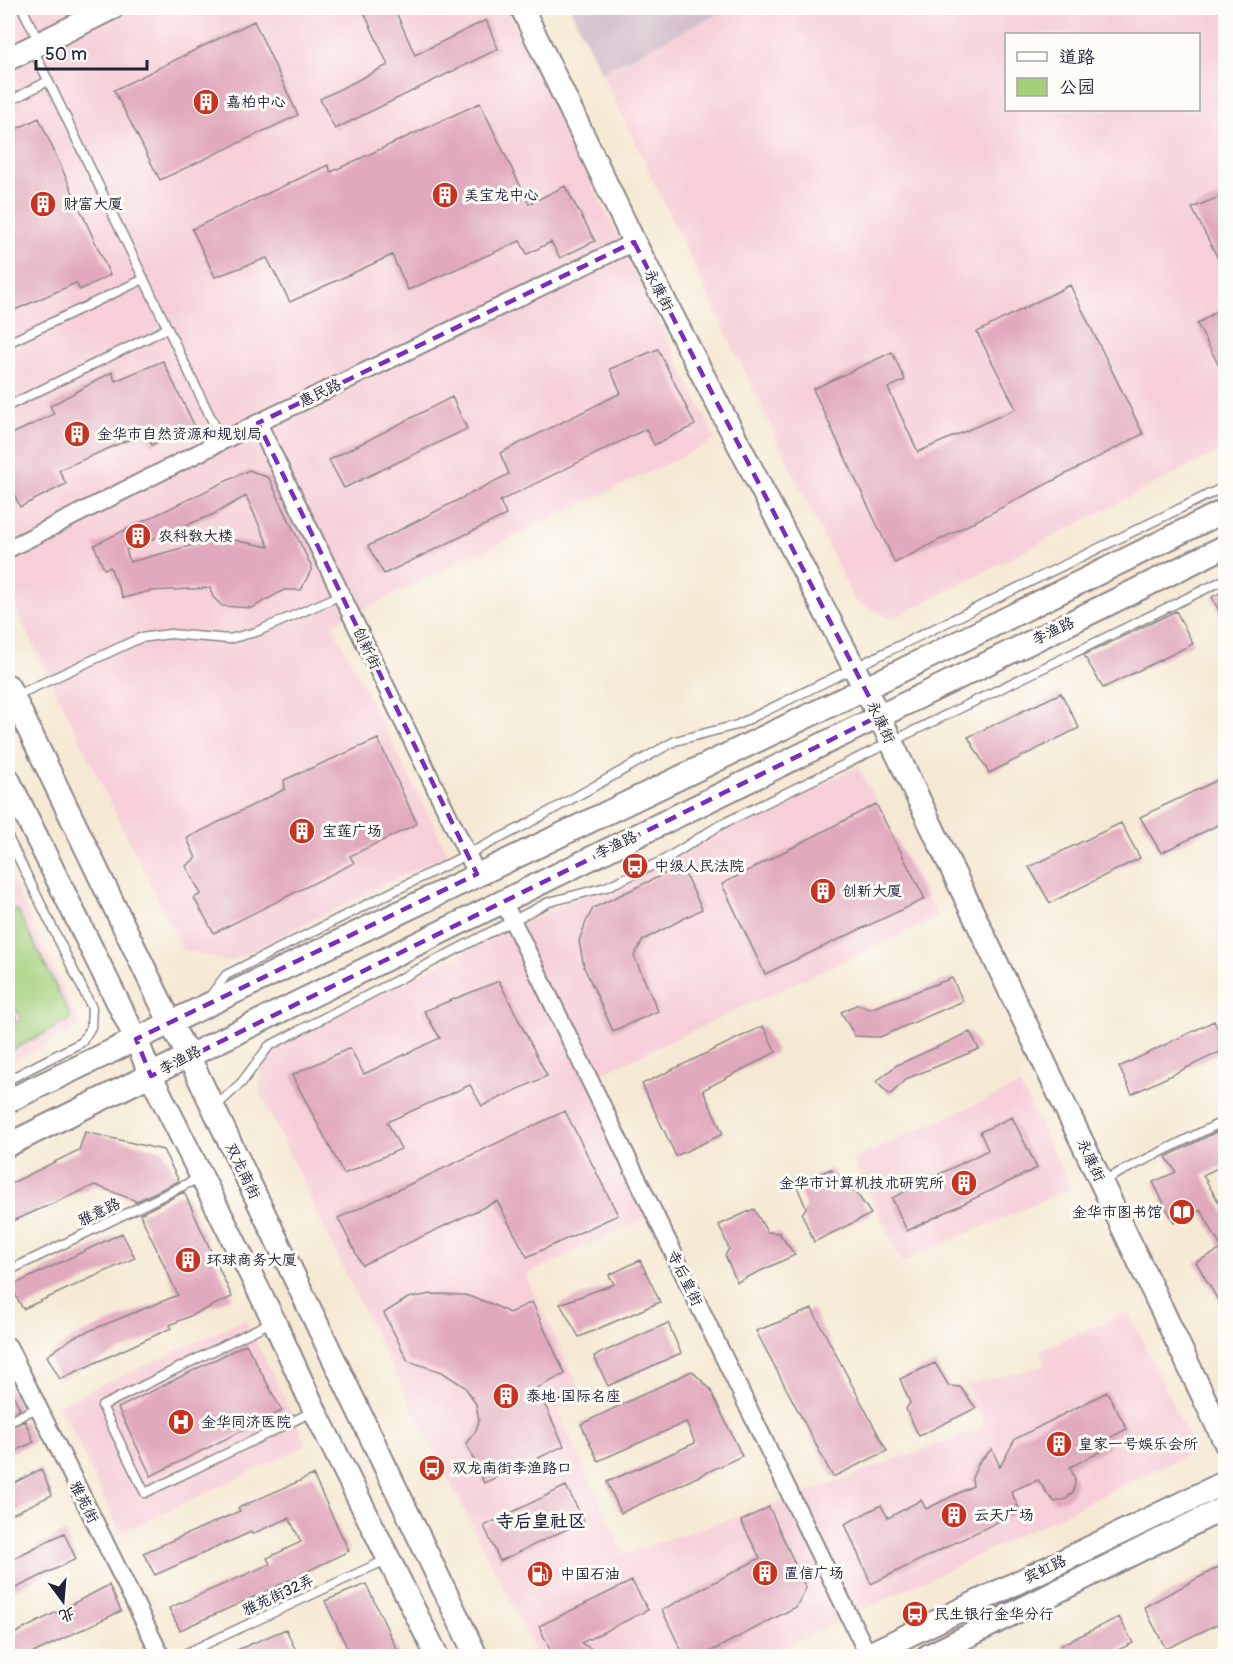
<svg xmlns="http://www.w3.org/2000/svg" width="1233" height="1664" font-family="Pangolin,'LXGW WenKai TC',sans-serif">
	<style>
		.built { fill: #f6cfd8; fill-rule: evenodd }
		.industrial { fill: #d1bdca }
		.green { fill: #a4d07c; stroke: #63795c; stroke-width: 1.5 }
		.building { fill: #e1a9bd; fill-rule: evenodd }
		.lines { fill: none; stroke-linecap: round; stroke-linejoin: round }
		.lane-casing { stroke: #8c8688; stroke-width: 11 }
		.street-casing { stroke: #8c8688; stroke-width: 20 }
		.secondary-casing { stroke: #8c8688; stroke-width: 26 }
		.path { stroke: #8c8688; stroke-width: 3; stroke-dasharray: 1.5 4.5; stroke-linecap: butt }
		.lane { stroke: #fff; stroke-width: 8 }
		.street { stroke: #fff; stroke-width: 16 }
		.secondary { stroke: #fff; stroke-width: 22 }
		.marked { fill: none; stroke: #7b2cbf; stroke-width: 4.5; stroke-dasharray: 12 8; stroke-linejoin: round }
		.labels { text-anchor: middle; stroke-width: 6; stroke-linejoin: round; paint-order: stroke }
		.poi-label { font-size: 15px; fill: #22223b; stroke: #fdfcf7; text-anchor: start }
		.street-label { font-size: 15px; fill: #22223b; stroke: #fdfcf7 }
		.quarter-label { font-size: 18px; font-weight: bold; fill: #22223b; stroke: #fdfcf7 }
	</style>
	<rect width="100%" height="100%" fill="#fdfcf7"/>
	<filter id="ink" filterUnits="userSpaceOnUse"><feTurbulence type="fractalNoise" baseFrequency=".0167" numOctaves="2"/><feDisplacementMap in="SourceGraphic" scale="12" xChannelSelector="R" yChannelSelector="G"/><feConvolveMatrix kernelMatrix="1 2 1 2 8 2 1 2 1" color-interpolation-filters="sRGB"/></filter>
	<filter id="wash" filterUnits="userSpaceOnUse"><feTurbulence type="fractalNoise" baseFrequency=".008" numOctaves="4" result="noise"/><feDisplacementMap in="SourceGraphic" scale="24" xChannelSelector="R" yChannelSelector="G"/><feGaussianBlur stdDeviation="1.35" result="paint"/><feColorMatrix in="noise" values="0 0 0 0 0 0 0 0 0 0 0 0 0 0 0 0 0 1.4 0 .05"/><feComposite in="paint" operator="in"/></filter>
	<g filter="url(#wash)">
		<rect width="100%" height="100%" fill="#f6e9d4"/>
		<path class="built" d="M8 8H507L716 440 332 624 448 853 228 962 182 949 8 593Z
			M730 8H1225V448L892 619 855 602 601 72ZM1006 34H1198V110H1006Z
			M858 767 938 917 593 1077 658 1212 525 1275 584 1398 558 1410 624 1554 796 1497 986 1426 965 1385 1045 1366 1040 1350 1129 1312 1195 1451 767 1656H538L358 1300 260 1092 264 1059 280 1043 525 923Z
			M8 872 81 1028 8 1064Z
			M1020 1085 1071 1188 902 1262 853 1159Z
			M245 1319 307 1445 120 1533 76 1438 58 1405Z"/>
		<path class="industrial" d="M570 8H730L601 72Z"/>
		<path class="green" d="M17 909 70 1015 69 1021 8 1052V1027L21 1020 8 992V913Z"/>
		<g id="blocks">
			<path class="building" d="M362 8H394L415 55 486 20 498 49 335 129 320 99 388 65Z
				M254 21 298 115 160 180 114 90Z
				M480 103 529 204 565 186 595 241 560 258 551 242 527 254 520 241 408 290 392 255 290 302 267 258 215 277 192 229 328 165 331 172Z
				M39 118 110 275 80 290 76 283 8 313V133Z
				M1226 194V274L1192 208Z
				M1070 285 1143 434 895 563 813 389 892 352 905 380 888 388 918 452 1016 409 977 332Z
				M1226 305V379L1197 324Z
				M658 349 695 425 654 445 646 429 500 501 506 515 384 574 368 546 509 474 500 453 621 393 610 369Z
				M163 361 194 425 152 445 146 432 59 470 66 484 20 507 8 480V436L54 414 50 406 112 372 115 381Z
				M452 397 467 429 344 488 329 460Z
				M249 470 269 478 312 568 301 590H284L252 608 222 606 213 597 210 588 150 591 123 598 110 567 104 569 94 545ZM246 496 269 547 233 540 204 542 130 562 126 550 214 514Z
				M1226 590V624L1212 597Z
				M1176 611 1193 644 1103 688 1084 655Z
				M1061 693 1079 728 989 773 968 737Z
				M378 739 417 824 350 856 354 863 214 933 194 898 201 894 186 866 196 858 187 838 285 789 284 780Z
				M1226 776V821L1161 853 1140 817Z
				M876 804 925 899 765 974 722 884Z
				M1121 823 1140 858 1050 903 1029 867Z
				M681 866 702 909 643 940 634 956 658 1011 613 1031 584 967 579 941 586 922 593 908Z
				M952 978 963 1001 880 1037 855 1036 841 1012 858 1004 870 1009Z
				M499 981 547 1076 482 1106 470 1085 387 1122 401 1149 344 1174 292 1075 350 1048 364 1074 440 1038 424 1011Z
				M1214 1021 1226 1049 1132 1094 1119 1067Z
				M763 1026 776 1052 703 1090 723 1134 676 1156 642 1084Z
				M970 1032 979 1049 906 1079 890 1095 876 1082 897 1065Z
				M565 1111 618 1215 527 1257 497 1201 362 1265 338 1218Z
				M1012 1117 1037 1168 907 1231 892 1198 988 1150 980 1132Z
				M1226 1127V1164L1203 1175 1226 1215V1314L1196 1262 1222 1249 1201 1210 1174 1223 1153 1182 1176 1172 1166 1157Z
				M85 1132 163 1150 179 1181 135 1202 134 1200 95 1185 8 1223V1185L79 1150Z
				M831 1169 844 1191 856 1192 871 1214 814 1242 802 1214 806 1208 796 1184Z
				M184 1192 232 1297 170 1325 171 1328 60 1379 47 1356 74 1337 178 1295 140 1214Z
				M754 1209 767 1232 779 1233 795 1255 737 1282 725 1255 729 1249 719 1225Z
				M122 1233 135 1258 23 1309 11 1286Z
				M640 1260 660 1302 579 1337 560 1304 614 1284 609 1275Z
				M432 1294 465 1295 492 1304 509 1313 532 1302 565 1374 537 1388 564 1446 484 1483 466 1443 476 1431 479 1420 476 1404 465 1387 442 1372 408 1361 384 1313 408 1298Z
				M812 1309 887 1451 833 1477 756 1331Z
				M668 1323 681 1353 608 1386 594 1356Z
				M246 1344 282 1411 151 1476 118 1408Z
				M935 1363 949 1386 960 1387 976 1408 919 1436 906 1409 910 1403 900 1379Z
				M692 1371 710 1389 742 1456 621 1513 607 1482 695 1443 686 1422 598 1461 581 1424Z
				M8 1385 20 1409 8 1415Z
				M1107 1392 1127 1429 1105 1440 1108 1448 1070 1467 1075 1479 1074 1491 1066 1499 1055 1502 1049 1496 1038 1480 1011 1491 1020 1511 871 1584 845 1524 881 1505 888 1518 921 1500 926 1509 973 1486 972 1478 979 1462 992 1449 1000 1467 1015 1439Z
				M25 1421 34 1442 8 1454V1428Z
				M41 1469 52 1495 8 1516V1486Z
				M313 1475 349 1551 265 1592 180 1630 169 1608 270 1564 267 1558 301 1542 289 1518 252 1534 251 1532 155 1575 143 1553 240 1511 238 1508Z
				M566 1486 584 1521 500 1561 484 1526Z
				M769 1507 806 1588 796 1607 702 1656H684L662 1610 760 1558 741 1521Z
				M64 1533 76 1559 8 1592V1561Z
				M1226 1563V1620L1166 1649 1144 1607Z
				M632 1581 648 1610 581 1643 604 1656H553L539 1626Z
				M366 1584 400 1656H351L325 1601Z
				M109 1585 121 1611 27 1656H8V1637Z
				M1119 1617 1133 1643 1105 1656H1068L1061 1645Z
				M286 1629 296 1651 284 1656H223Z"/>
		</g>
	</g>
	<g filter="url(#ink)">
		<use href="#blocks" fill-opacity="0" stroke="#8c8688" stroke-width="1.5"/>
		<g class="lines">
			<defs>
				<path id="lane" d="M22 8 39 42
					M32 47 222 441
					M8 102 48 81
					M8 343 144 279
					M8 406 168 328
					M13 697 140 638 170 634 229 639 256 632 341 595
					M8 837 92 1008 91 1027 82 1042 8 1080
					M211 995 226 975 520 828 675 741 737 725 1226 486
					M8 1011 11 1018 8 1019
					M214 1108 242 1082 269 1046 549 902 606 887 664 860 720 825 1226 579
					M1102 1181 1226 1120
					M8 1271 201 1177
					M273 1321 102 1406 145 1493 314 1411
					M8 1379 20 1373
					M8 1422 37 1408
					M180 1656 388 1559"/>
				<path id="street" d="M258 423 477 874
					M8 549 258 423 634 242
					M503 901 868 1655
					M8 1346 161 1656"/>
				<path id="secondary" d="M522 8 634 242 879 716 1226 1444
					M8 59 112 8
					M8 686 171 1024 188 1055 476 1656
					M8 779 136 1039 151 1076 274 1321 315 1411 437 1656
					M8 1101 864 689 1226 510
					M8 1145 1226 546
					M865 1656 1226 1482
					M928 1656 1226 1507"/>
			</defs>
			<use href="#lane" class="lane-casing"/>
			<use href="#street" class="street-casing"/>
			<use href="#secondary" class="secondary-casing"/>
			<path class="path" d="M8 908 17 903"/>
			<use href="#lane" class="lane"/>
			<use href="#street" class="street"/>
			<use href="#secondary" class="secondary"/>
		</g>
	</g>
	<path class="marked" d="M634 242 879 716 151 1076 136 1039 477 874 258 423Z"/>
	<defs>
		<symbol id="building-disc" viewBox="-11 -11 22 22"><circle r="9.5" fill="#c8321e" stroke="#fdfcf7"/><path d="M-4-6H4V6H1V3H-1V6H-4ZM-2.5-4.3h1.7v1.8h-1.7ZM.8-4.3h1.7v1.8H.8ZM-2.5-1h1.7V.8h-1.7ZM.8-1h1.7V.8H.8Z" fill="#fff"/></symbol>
		<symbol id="bus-disc" viewBox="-11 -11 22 22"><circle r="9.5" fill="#c8321e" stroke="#fdfcf7"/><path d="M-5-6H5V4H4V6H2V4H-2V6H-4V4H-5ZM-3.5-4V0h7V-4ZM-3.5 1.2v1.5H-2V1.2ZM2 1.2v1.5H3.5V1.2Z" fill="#fff"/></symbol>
		<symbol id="library-disc" viewBox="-11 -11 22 22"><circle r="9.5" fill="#c8321e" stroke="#fdfcf7"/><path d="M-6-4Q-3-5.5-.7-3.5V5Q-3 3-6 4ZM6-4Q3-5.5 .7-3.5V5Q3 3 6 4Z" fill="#fff"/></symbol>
		<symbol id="hospital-disc" viewBox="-11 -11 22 22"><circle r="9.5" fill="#c8321e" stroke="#fdfcf7"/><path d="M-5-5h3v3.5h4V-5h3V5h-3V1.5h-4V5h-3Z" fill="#fff"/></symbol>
		<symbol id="fuel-disc" viewBox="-11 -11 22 22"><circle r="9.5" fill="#c8321e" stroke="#fdfcf7"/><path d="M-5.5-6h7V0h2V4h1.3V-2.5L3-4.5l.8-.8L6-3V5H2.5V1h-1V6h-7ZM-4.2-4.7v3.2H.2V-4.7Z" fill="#fff"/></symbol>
	</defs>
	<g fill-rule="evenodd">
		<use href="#building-disc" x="191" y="87" width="30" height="30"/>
		<use href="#building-disc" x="430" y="180" width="30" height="30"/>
		<use href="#building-disc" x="28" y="189" width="30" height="30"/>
		<use href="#building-disc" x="62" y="419" width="30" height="30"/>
		<use href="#building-disc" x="123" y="521" width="30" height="30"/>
		<use href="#building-disc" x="287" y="816" width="30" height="30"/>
		<use href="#bus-disc" x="620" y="851" width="30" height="30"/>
		<use href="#building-disc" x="808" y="876" width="30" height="30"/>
		<use href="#building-disc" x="949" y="1168" width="30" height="30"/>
		<use href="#library-disc" x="1167" y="1197" width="30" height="30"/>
		<use href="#building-disc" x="173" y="1245" width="30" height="30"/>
		<use href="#building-disc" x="491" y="1381" width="30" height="30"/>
		<use href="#hospital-disc" x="166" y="1407" width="30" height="30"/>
		<use href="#building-disc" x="1044" y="1429" width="30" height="30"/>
		<use href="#bus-disc" x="417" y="1453" width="30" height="30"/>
		<use href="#building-disc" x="939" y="1500" width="30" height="30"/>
		<use href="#building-disc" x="750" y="1558" width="30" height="30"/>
		<use href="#fuel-disc" x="525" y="1559" width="30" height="30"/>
		<use href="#bus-disc" x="900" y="1599" width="30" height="30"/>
	</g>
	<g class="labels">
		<g class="poi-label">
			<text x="226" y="107">嘉柏中心</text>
			<text x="464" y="200">美宝龙中心</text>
			<text x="63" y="209">财富大厦</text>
			<text x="97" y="439">金华市自然资源和规划局</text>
			<text x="158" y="541">农科教大楼</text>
			<text x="322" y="836">宝莲广场</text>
			<text x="654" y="871">中级人民法院</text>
			<text x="842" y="896">创新大厦</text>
			<text x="944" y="1188" text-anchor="end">金华市计算机技术研究所</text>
			<text x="1162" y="1217" text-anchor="end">金华市图书馆</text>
			<text x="207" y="1265">环球商务大厦</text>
			<text x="526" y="1401">泰地·国际名座</text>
			<text x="201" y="1427">金华同济医院</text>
			<text x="1078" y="1449">皇家一号娱乐会所</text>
			<text x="452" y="1473">双龙南街李渔路口</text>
			<text x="974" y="1520">云天广场</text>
			<text x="784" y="1578">置信广场</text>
			<text x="560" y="1579">中国石油</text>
			<text x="934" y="1619">民生银行金华分行</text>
		</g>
		<g class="street-label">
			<text transform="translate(659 290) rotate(63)" y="5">永康街</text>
			<text transform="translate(320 393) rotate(-26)" y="5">惠民路</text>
			<text transform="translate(1053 631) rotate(-26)" y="5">李渔路</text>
			<text transform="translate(367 648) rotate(64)" y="5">创新街</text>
			<text transform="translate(881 722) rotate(64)" y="5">永康街</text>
			<text transform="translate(616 845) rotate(-26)" y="5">李渔路</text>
			<text transform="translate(180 1060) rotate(-28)" y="5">李渔路</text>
			<text transform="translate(1091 1160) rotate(65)" y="5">永康街</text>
			<text transform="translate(243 1171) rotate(64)" y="5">双龙南街</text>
			<text transform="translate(99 1212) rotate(-26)" y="5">雅意路</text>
			<text transform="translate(685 1278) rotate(64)" y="5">寺后皇街</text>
			<text transform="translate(84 1502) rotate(63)" y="5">雅苑街</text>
			<text transform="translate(1045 1569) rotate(-26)" y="5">宾虹路</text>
			<text transform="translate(278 1595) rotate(-25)" y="5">雅苑街32弄</text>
		</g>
		<g class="quarter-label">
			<text x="541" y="1527">寺后皇社区</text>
		</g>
	</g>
	<rect width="1233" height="1664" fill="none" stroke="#fdfcf7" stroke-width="30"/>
	<rect x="1005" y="33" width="195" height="78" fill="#fdfcf7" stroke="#a5a5ac" stroke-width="1.5"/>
	<rect x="1017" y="52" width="30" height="9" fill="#ffffff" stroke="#a5a5ac" stroke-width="1.5"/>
	<text x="1059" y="63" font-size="18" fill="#22223b">道路</text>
	<rect x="1017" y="78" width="30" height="18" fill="#a4d07c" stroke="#a5a5ac" stroke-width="1.5"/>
	<text x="1059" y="93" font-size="18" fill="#22223b">公园</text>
	<g transform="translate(63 1601) rotate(164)" stroke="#fdfcf7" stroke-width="4.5" paint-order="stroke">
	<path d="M0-4.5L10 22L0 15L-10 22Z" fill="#22223b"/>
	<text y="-9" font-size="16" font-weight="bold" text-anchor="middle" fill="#22223b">北</text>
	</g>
	<path d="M36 60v9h111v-9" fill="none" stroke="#22223b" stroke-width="3"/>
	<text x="45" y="60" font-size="18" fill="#22223b" stroke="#fdfcf7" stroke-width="4.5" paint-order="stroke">50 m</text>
</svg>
